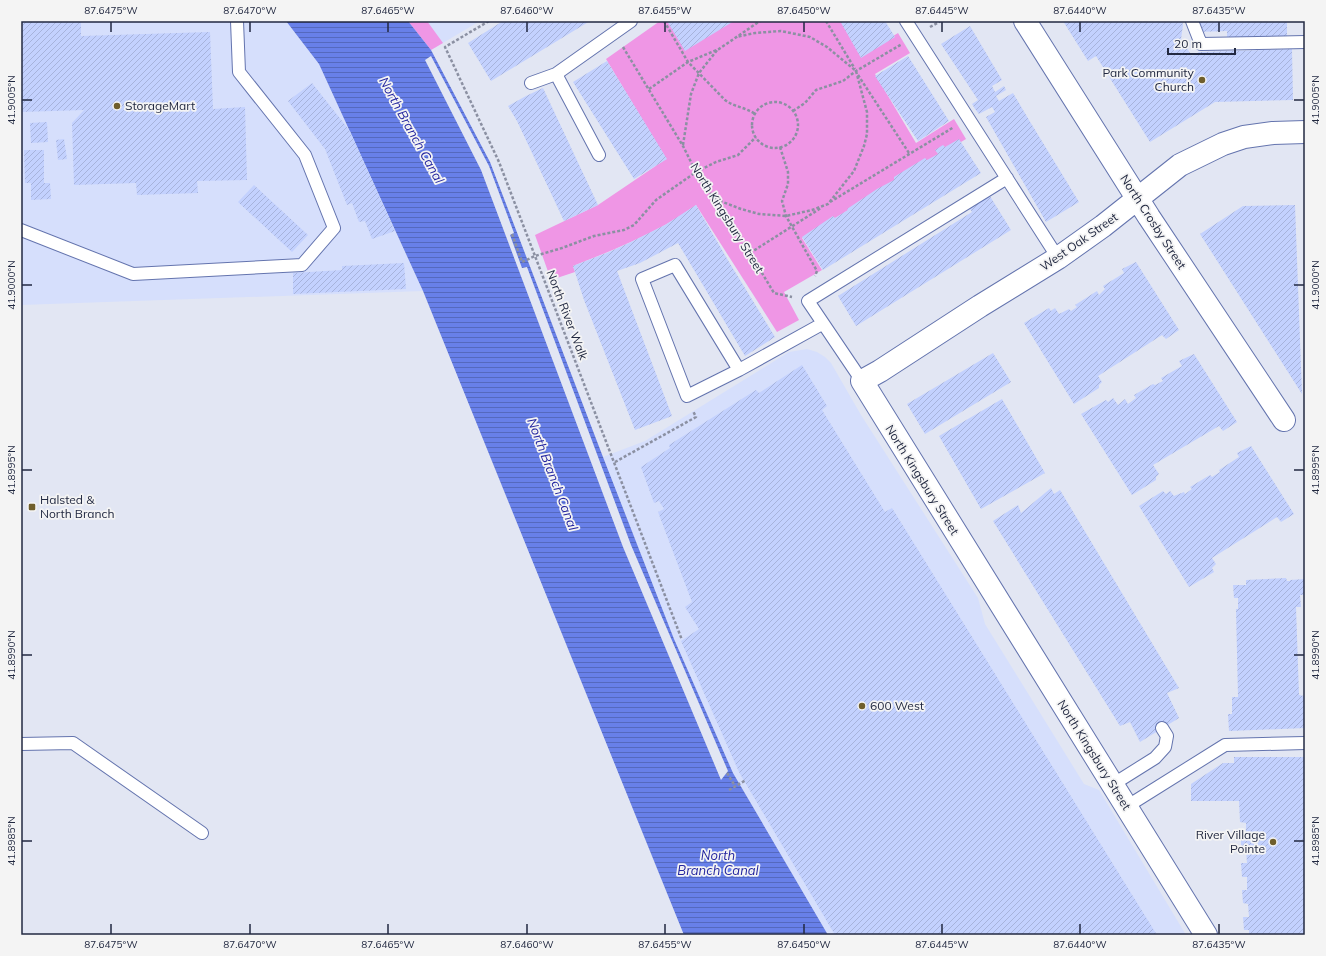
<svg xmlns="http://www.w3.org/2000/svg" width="1326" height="956" font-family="Mulish,sans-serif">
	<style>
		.built { fill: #d6dffc }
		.green { fill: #ef96e5 }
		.water { fill: url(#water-rules) }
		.pier { fill: #e2e6f3 }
		.building { fill: url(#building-hatch) }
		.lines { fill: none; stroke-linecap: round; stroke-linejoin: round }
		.lane-casing { stroke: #6474ae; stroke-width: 14 }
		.street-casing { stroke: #6474ae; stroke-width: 24 }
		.path { stroke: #8b90a2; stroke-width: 2.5; stroke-dasharray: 3 2; stroke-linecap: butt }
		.lane { stroke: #fff; stroke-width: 12 }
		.street { stroke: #fff; stroke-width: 22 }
		.ticks { fill: none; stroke: #222941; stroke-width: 1.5 }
		.poi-dot { fill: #6f5e2c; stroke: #f4f4f4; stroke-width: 1.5 }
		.labels { text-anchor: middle; stroke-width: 3.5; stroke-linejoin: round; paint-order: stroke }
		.poi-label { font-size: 12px; fill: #222941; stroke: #f4f4f4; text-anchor: start }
		.street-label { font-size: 12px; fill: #222941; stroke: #f4f4f4 }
		.water-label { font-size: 13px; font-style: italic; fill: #23259f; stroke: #f4f4f4 }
		.neatline { fill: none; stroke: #222941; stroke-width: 1.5 }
		.ticks-label { font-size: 10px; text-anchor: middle; fill: #222941 }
	</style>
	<defs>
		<pattern id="water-rules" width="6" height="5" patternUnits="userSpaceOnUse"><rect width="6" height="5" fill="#6880e9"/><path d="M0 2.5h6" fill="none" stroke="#5569be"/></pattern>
		<pattern id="building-hatch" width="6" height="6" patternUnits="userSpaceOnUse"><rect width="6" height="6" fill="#c3d1fe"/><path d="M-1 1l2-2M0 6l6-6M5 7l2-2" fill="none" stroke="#a7b3db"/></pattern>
	</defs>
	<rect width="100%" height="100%" fill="#e2e6f3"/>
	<path class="built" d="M21 21H286L319 64 423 291 21 305Z
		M408 21H480L431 50Z
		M807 349 817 352 825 357 831 363 861 415 978 598 985 624 1084 784 1099 790 1186 935H828L733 773 674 639 603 457 645 441 789 352Z"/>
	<path class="green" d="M408 21H427L443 43 431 50Z
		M660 21H842L861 56 898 33 910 53 875 74 916 143 954 119 966 139 802 238 822 270 784 292 799 320 777 332 696 205C686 212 676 219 665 225 635 241 604 254 573 266L575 272 551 280 535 235 598 205 666 159 606 59Z"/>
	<path class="water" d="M286 21H408L431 50 490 162 603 457 674 639 733 773 828 935H684L423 291 319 64Z"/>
	<path class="pier" d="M431 56 489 166 514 233 510 235 522 268 527 267 631 545 728 771 721 780 623 547 481 170 425 60Z"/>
	<path class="building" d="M21 21H81V36L210 32 213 109 245 107 247 180 197 181 198 193 137 195 136 183 74 185 72 123 84 110 21 112Z
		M503 21H590L491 81 468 43Z
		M667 21H734L685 51Z
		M840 21H885L895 37 861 58Z
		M1063 21H1182L1183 25 1181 39 1192 56 1199 52 1292 49 1293 100 1215 102 1150 142 1096 56 1088 61Z
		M1197 21H1287V36L1227 38V31L1197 32Z
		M970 26 1002 80 992 86 995 92 1004 86 1006 90 996 96 999 101 1013 93 1029 120 1079 202 1046 222 986 117 995 112 992 107 979 114 975 109 972 104 978 100 941 44Z
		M908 56 949 121 918 141 875 76Z
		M607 61 667 159 634 179 573 82Z
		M312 83 350 131 395 231 372 239 365 221 359 222 352 203 347 205 325 149 288 101Z
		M543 88 598 205 564 221 517 121 508 106 526 96Z
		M47 122 48 142 31 143 30 123Z
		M64 139 67 159 58 160 56 140Z
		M959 139 981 173 823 270 802 237 833 216 835 218 848 210 847 209 877 189 894 180V177L925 158 927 160 938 154 935 150 943 145 945 147Z
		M24 150H44V183H50L51 199 31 200V183H25Z
		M254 185 308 235 292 252 238 202Z
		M988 193 1011 230 856 326 838 296 972 212 968 206Z
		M696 205 729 262 775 337 745 356 678 243 640 263 617 271 672 416 635 430 584 300 573 266 609 252 629 243 665 225Z
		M1295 205 1302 394 1200 234 1243 206Z
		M1136 262 1179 330 1166 339 1162 335 1098 376 1102 382 1099 385V388L1074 404 1024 323 1049 308 1051 311 1055 308 1059 314 1069 309 1071 311 1077 307 1075 305 1097 291 1099 295 1105 289 1103 286 1124 273 1122 269Z
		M404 263 406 289 293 294V273L342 270V266Z
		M993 353 1011 382 925 434 907 404Z
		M1194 354 1237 422 1223 431 1219 426 1153 465 1159 474 1156 477V480L1132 495 1081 414 1106 400 1108 402 1113 398 1118 405 1125 399 1128 404 1136 398 1134 395 1153 384 1155 385 1163 381 1161 378 1182 366 1179 361Z
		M802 365 827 406 822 410 885 512 892 508 1157 935H835L739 772 681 641 699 629 685 607 692 602 658 512 664 509 659 501 654 503 641 467 670 448 669 445 756 390 759 393Z
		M1002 399 1045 473 981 509 939 436Z
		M1251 446 1294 514 1281 522 1277 517 1212 558 1216 564 1212 568 1214 572 1189 587 1139 506 1163 491 1166 494 1170 491 1174 496 1184 492 1185 494 1192 489 1190 487 1210 475 1212 477 1220 472 1219 470 1239 457 1237 453Z
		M1051 488 1054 494 1060 490 1179 688 1167 693 1179 718 1140 742 1130 722 1120 726 993 521 1018 505 1021 513Z
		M1286 578 1287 581H1290V580L1305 579V595H1300L1301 607H1296L1299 695 1304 696 1305 728 1229 731 1228 714H1232V697H1238L1236 609H1238V598H1234L1233 585H1246V580Z
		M1234 757H1305V935H1249V930H1244L1243 917H1249L1248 904 1243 903 1242 890H1247V877H1242L1241 863H1247L1246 850 1241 849V836L1246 835V823L1240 822 1239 801H1191V784L1223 763H1234Z"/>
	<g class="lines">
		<defs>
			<path id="lane" d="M906 21 1058 258
				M1192 21 1201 44 1305 42
				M556 74 599 155
				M531 83 556 74 631 21
				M21 230 133 274 302 265 334 228 305 155 239 72 237 21
				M739 370 675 265 642 279 687 396 739 370 822 324
				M862 381 808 301 1007 178
				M21 744 73 743 202 833
				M1112 785 1155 758 1165 747 1167 736 1162 728
				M1126 807 1225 745 1305 743"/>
			<path id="street" d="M1025 21 1149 217 1284 420
				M1206 935 862 381 880 371 980 306 1058 258 1103 226 1180 165 1223 144 1244 137 1273 133 1305 132"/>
		</defs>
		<use href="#lane" class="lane-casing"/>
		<use href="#street" class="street-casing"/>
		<path class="path" d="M489 21 445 47 499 162 682 640
			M664 21 688 62 725 100C734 107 745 107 755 114
			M826 21 855 69
			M930 27 941 21
			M623 47 683 146 696 172 750 253 774 293 792 297
			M858 75 909 153
			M649 89 688 62 719 49 760 21
			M752 125a23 23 0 1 1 46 0a23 23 0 1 1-46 0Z
			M793 111 805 103 816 90 843 81 856 71 902 44
			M683 145 691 94 699 73 718 49
			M780 147 788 172V184L782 201 786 216 817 271 815 276
			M715 199 741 209 759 214 786 216 812 210 828 204 854 171 864 146 867 134V112L856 71 827 47 810 37 781 31 755 33 736 37
			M830 202 954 127
			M512 234 522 262 535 256 562 248 594 236 624 230 634 225 656 200 696 172 716 162 738 155 756 137
			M750 253 821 208
			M615 462 696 417 693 411
			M727 773 735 786
			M729 790 746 780"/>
		<use href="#lane" class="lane"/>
		<use href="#street" class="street"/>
	</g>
	<path class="ticks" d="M111 22V32M250 22V32M388 22V32M527 22V32M665 22V32M804 22V32M942 22V32M1080 22V32M1219 22V32M22 100H32M1294 100H1304M22 285H32M1294 285H1304M22 470H32M1294 470H1304M22 655H32M1294 655H1304M22 841H32M1294 841H1304M111 924V934M250 924V934M388 924V934M527 924V934M665 924V934M804 924V934M942 924V934M1080 924V934M1219 924V934"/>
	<g class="poi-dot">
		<circle cx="1202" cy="80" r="4"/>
		<circle cx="117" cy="106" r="4"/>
		<rect x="28" y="503" width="8" height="8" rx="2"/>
		<circle cx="862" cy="706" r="4"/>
		<circle cx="1273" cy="842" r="4"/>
	</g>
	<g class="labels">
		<g class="poi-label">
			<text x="1194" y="77" text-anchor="end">Park Community<tspan x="1194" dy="14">Church</tspan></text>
			<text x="125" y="110">StorageMart</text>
			<text x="40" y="504">Halsted &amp;<tspan x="40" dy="14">North Branch</tspan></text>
			<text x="870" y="710">600 West</text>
			<text x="1265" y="839" text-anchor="end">River Village<tspan x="1265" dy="14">Pointe</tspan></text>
		</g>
		<g class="street-label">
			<text transform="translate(727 218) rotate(58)" y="4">North Kingsbury Street</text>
			<text transform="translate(1153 222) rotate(57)" y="4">North Crosby Street</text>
			<text transform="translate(1079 242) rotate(-35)" y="4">West Oak Street</text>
			<text transform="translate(567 315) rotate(69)" y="4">North River Walk</text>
			<text transform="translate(922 480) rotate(58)" y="4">North Kingsbury Street</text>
			<text transform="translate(1094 755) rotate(58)" y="4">North Kingsbury Street</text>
		</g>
		<g class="water-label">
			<text transform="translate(412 130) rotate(61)" y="5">North Branch Canal</text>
			<text transform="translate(553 474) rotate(69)" y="5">North Branch Canal</text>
			<text x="718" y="860">North<tspan x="718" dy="15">Branch Canal</tspan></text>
		</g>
	</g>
	<rect width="1326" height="956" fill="none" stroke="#f4f4f4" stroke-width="44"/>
	<path d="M1168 48v6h67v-6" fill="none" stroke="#222941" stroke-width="2"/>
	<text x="1174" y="48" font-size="12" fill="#222941" stroke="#f4f4f4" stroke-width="3" paint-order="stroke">20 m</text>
	<rect x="22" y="22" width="1282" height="912" class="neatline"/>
	<g class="ticks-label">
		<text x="111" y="14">87.6475°W</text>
		<text x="250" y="14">87.6470°W</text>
		<text x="388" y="14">87.6465°W</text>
		<text x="527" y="14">87.6460°W</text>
		<text x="665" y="14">87.6455°W</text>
		<text x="804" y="14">87.6450°W</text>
		<text x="942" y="14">87.6445°W</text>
		<text x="1080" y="14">87.6440°W</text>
		<text x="1219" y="14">87.6435°W</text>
		<text transform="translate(11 100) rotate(-90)" y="4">41.9005°N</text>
		<text transform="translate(1315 100) rotate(-90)" y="4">41.9005°N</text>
		<text transform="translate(11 285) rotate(-90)" y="4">41.9000°N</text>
		<text transform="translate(1315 285) rotate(-90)" y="4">41.9000°N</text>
		<text transform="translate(11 470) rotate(-90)" y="4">41.8995°N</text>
		<text transform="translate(1315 470) rotate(-90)" y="4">41.8995°N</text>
		<text transform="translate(11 655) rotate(-90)" y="4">41.8990°N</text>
		<text transform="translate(1315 655) rotate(-90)" y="4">41.8990°N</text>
		<text transform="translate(11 841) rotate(-90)" y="4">41.8985°N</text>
		<text transform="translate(1315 841) rotate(-90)" y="4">41.8985°N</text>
		<text x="111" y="948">87.6475°W</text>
		<text x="250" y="948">87.6470°W</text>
		<text x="388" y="948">87.6465°W</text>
		<text x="527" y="948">87.6460°W</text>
		<text x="665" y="948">87.6455°W</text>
		<text x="804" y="948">87.6450°W</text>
		<text x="942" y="948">87.6445°W</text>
		<text x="1080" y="948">87.6440°W</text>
		<text x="1219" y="948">87.6435°W</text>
	</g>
</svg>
